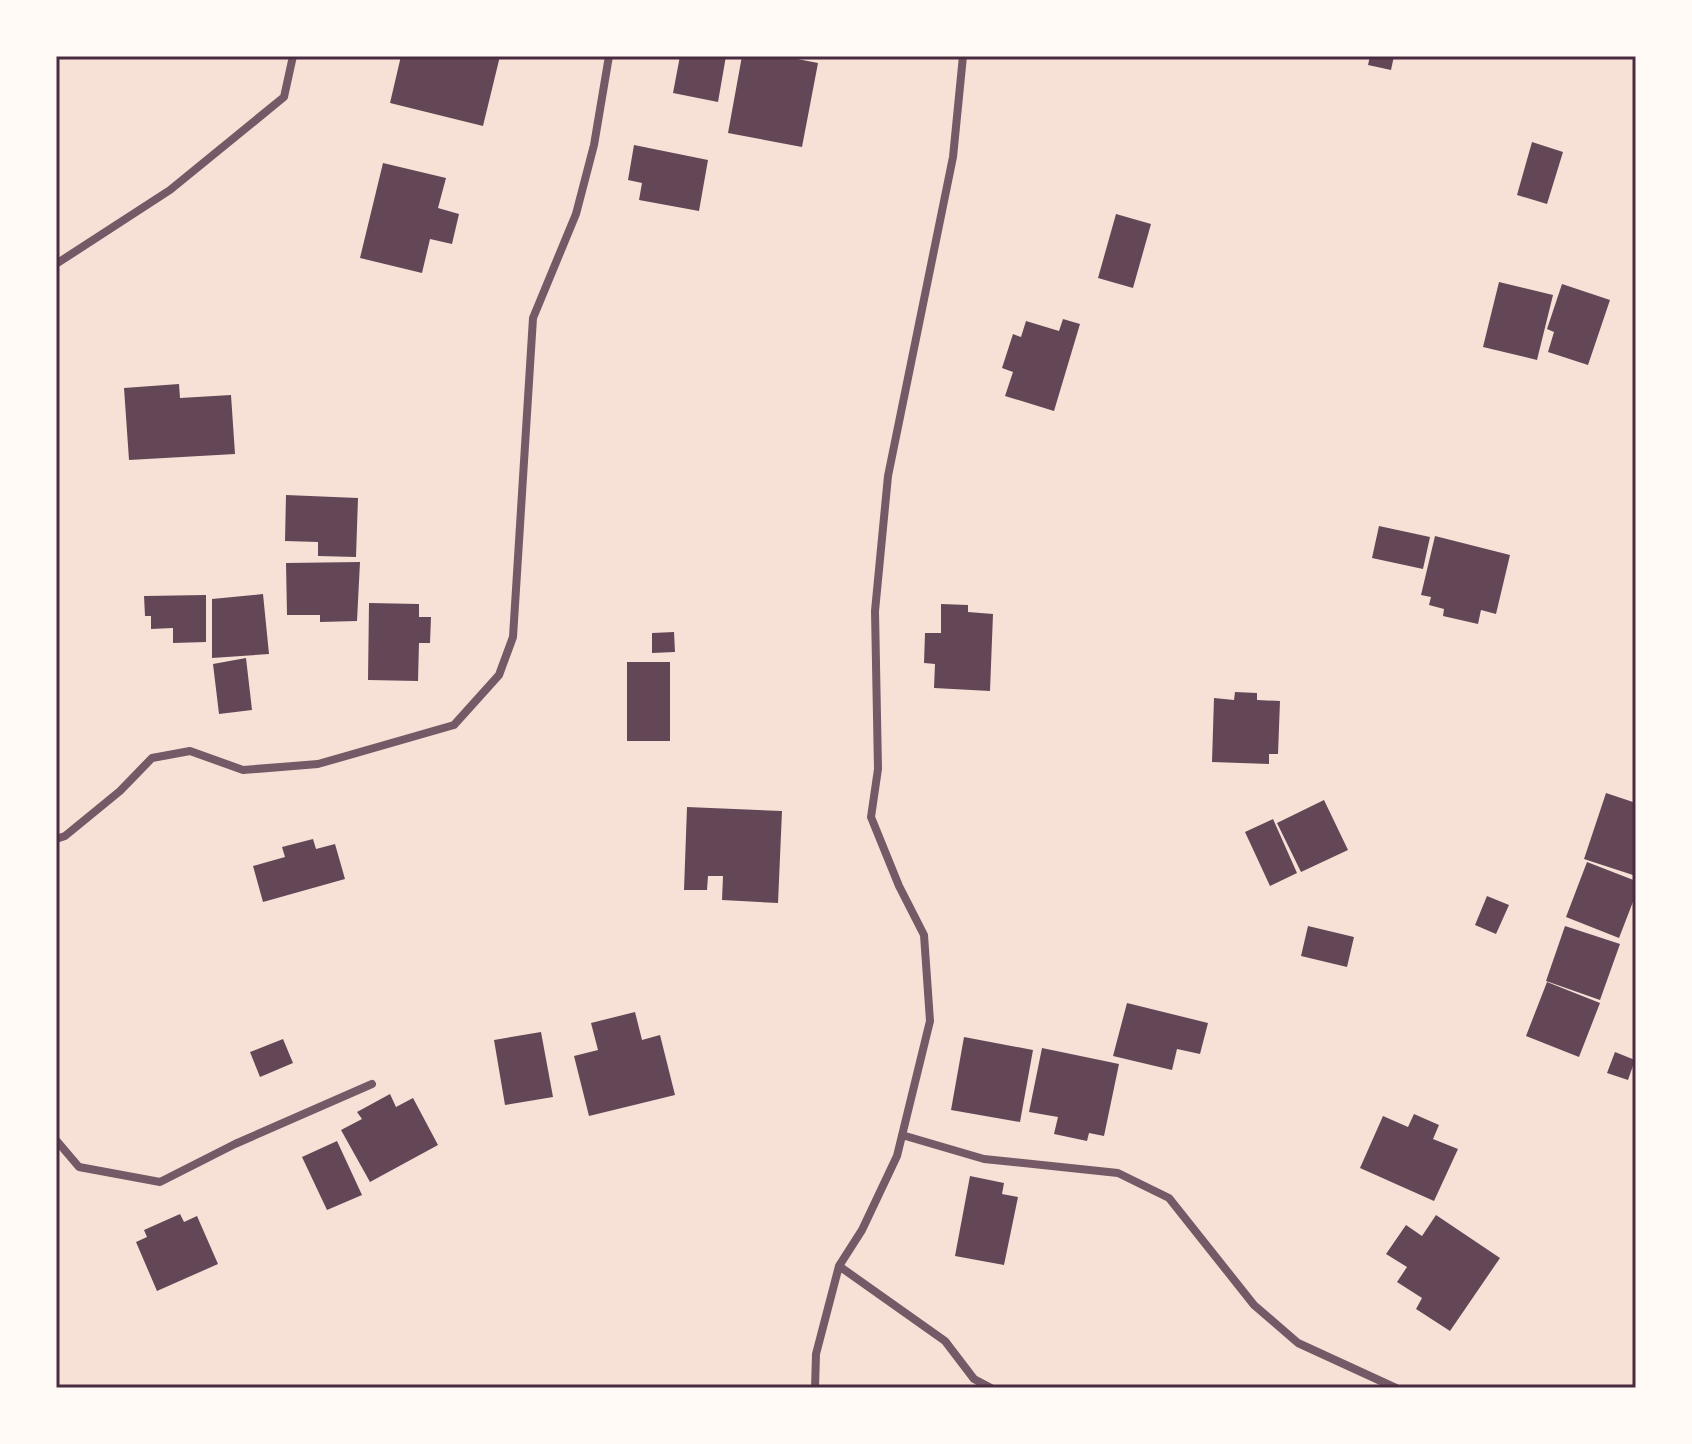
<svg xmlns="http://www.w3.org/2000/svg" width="1692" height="1444" font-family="'Open Sans',sans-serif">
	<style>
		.building { fill: #644757 }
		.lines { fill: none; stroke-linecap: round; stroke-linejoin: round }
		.minor { stroke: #755966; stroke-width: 8 }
		.neatline { fill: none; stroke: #4a2c40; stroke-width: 3 }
	</style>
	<rect width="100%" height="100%" fill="#f7e1d7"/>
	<path class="building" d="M401 56H500L483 126 390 103Z
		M680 56H726L718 102 673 93Z
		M742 56H782L818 63 802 147 728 133Z
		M1370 56H1394L1391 70 1368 65Z
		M1532 142 1563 152 1547 204 1517 195Z
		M634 145 708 160 699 211 639 200 642 183 628 180Z
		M383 163 446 178 438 208 459 214 452 244 430 239 422 273 360 258Z
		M1116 214 1151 224 1133 288 1098 278Z
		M1499 282 1553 295 1537 360 1483 347Z
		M1562 284 1610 300 1588 365 1548 352 1554 332 1547 329Z
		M1063 319 1080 324 1054 411 1005 396 1013 372 1002 368 1013 334 1021 337 1026 321 1059 331Z
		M179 384 180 398 231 395 235 454 129 460 124 388Z
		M286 495 358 498 356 557 318 556V542L285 541Z
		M1379 526 1430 537 1423 569 1372 558Z
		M1435 536 1510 555 1496 614 1481 610 1478 624 1443 616 1444 609 1429 605 1431 597 1421 595Z
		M360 562 357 621 320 622V615H287L286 563Z
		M263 594 269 654 212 658V599Z
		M206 595V642L173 643V628L151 629V616H145L144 596Z
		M369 603 419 604V617H431L430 643H419L418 681 368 680Z
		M941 604 968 605V612L993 614 990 691 934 688 935 664 924 663 925 633H941Z
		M674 632 675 652 652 653V633Z
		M246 658 252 710 219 714 213 664Z
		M627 662H670V741H627Z
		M1235 692 1257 693V700L1280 701 1278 754H1269V764L1212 762 1214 698 1234 700Z
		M1606 793 1636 803V876L1584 859Z
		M1324 800 1348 850 1301 872 1277 823Z
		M687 807 782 811 778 903 722 900 723 876H708L707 890H684Z
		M1273 819 1297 873 1270 886 1245 832Z
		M313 839 316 849 335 844 345 879 263 902 253 866 285 857 282 847Z
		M1587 862 1636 881V894L1619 938 1566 917Z
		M1487 896 1509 905 1496 934 1475 925Z
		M1308 926 1354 937 1347 967 1301 956Z
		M1565 926 1620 944 1600 1000 1546 981Z
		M1547 982 1600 1003 1579 1057 1526 1036Z
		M1127 1003 1208 1023 1200 1054 1177 1049 1172 1070 1113 1056Z
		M635 1012 642 1040 660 1035 675 1095 589 1116 574 1056 598 1050 591 1023Z
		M541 1032 553 1097 505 1105 494 1040Z
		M964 1037 1033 1050 1020 1122 951 1110Z
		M283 1039 293 1063 260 1077 250 1052Z
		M1042 1048 1119 1064 1104 1136 1089 1133 1087 1141 1054 1134 1058 1117 1029 1112Z
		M1615 1052 1635 1060 1628 1080 1607 1073Z
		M390 1094 396 1107 413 1098 438 1145 370 1182 341 1130 362 1119 357 1112Z
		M1414 1114 1439 1125 1433 1139 1458 1149 1434 1201 1360 1168 1383 1116 1408 1127Z
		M337 1141 362 1195 327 1210 302 1157Z
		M970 1176 1004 1183 1002 1194 1018 1197 1004 1265 955 1256Z
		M180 1214 184 1222 197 1216 218 1264 157 1291 136 1242 147 1237 144 1230Z
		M1436 1215 1500 1258 1450 1331 1416 1309 1422 1298 1397 1282 1407 1267 1386 1254 1406 1225 1422 1236Z"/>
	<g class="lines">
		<path class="minor" d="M56 264 170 190 284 97 293 56
			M56 839 65 836 120 791 152 758 190 751 243 770 318 764 454 725 499 675 513 637 533 318 576 214 594 145 609 56
			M902 1135 984 1159 1118 1173 1169 1198 1254 1305 1298 1343 1396 1388
			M56 1140 79 1167 160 1182 235 1144 372 1084
			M839 1266 945 1341 974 1379 991 1388
			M815 1388 816 1354 839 1266 862 1230 897 1156 930 1021 924 935 899 886 871 817 878 769 875 611 888 476 953 157 963 56"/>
	</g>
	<rect width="1692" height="1444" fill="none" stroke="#fffaf5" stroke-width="116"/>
	<rect x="58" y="58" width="1576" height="1328" class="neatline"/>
</svg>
